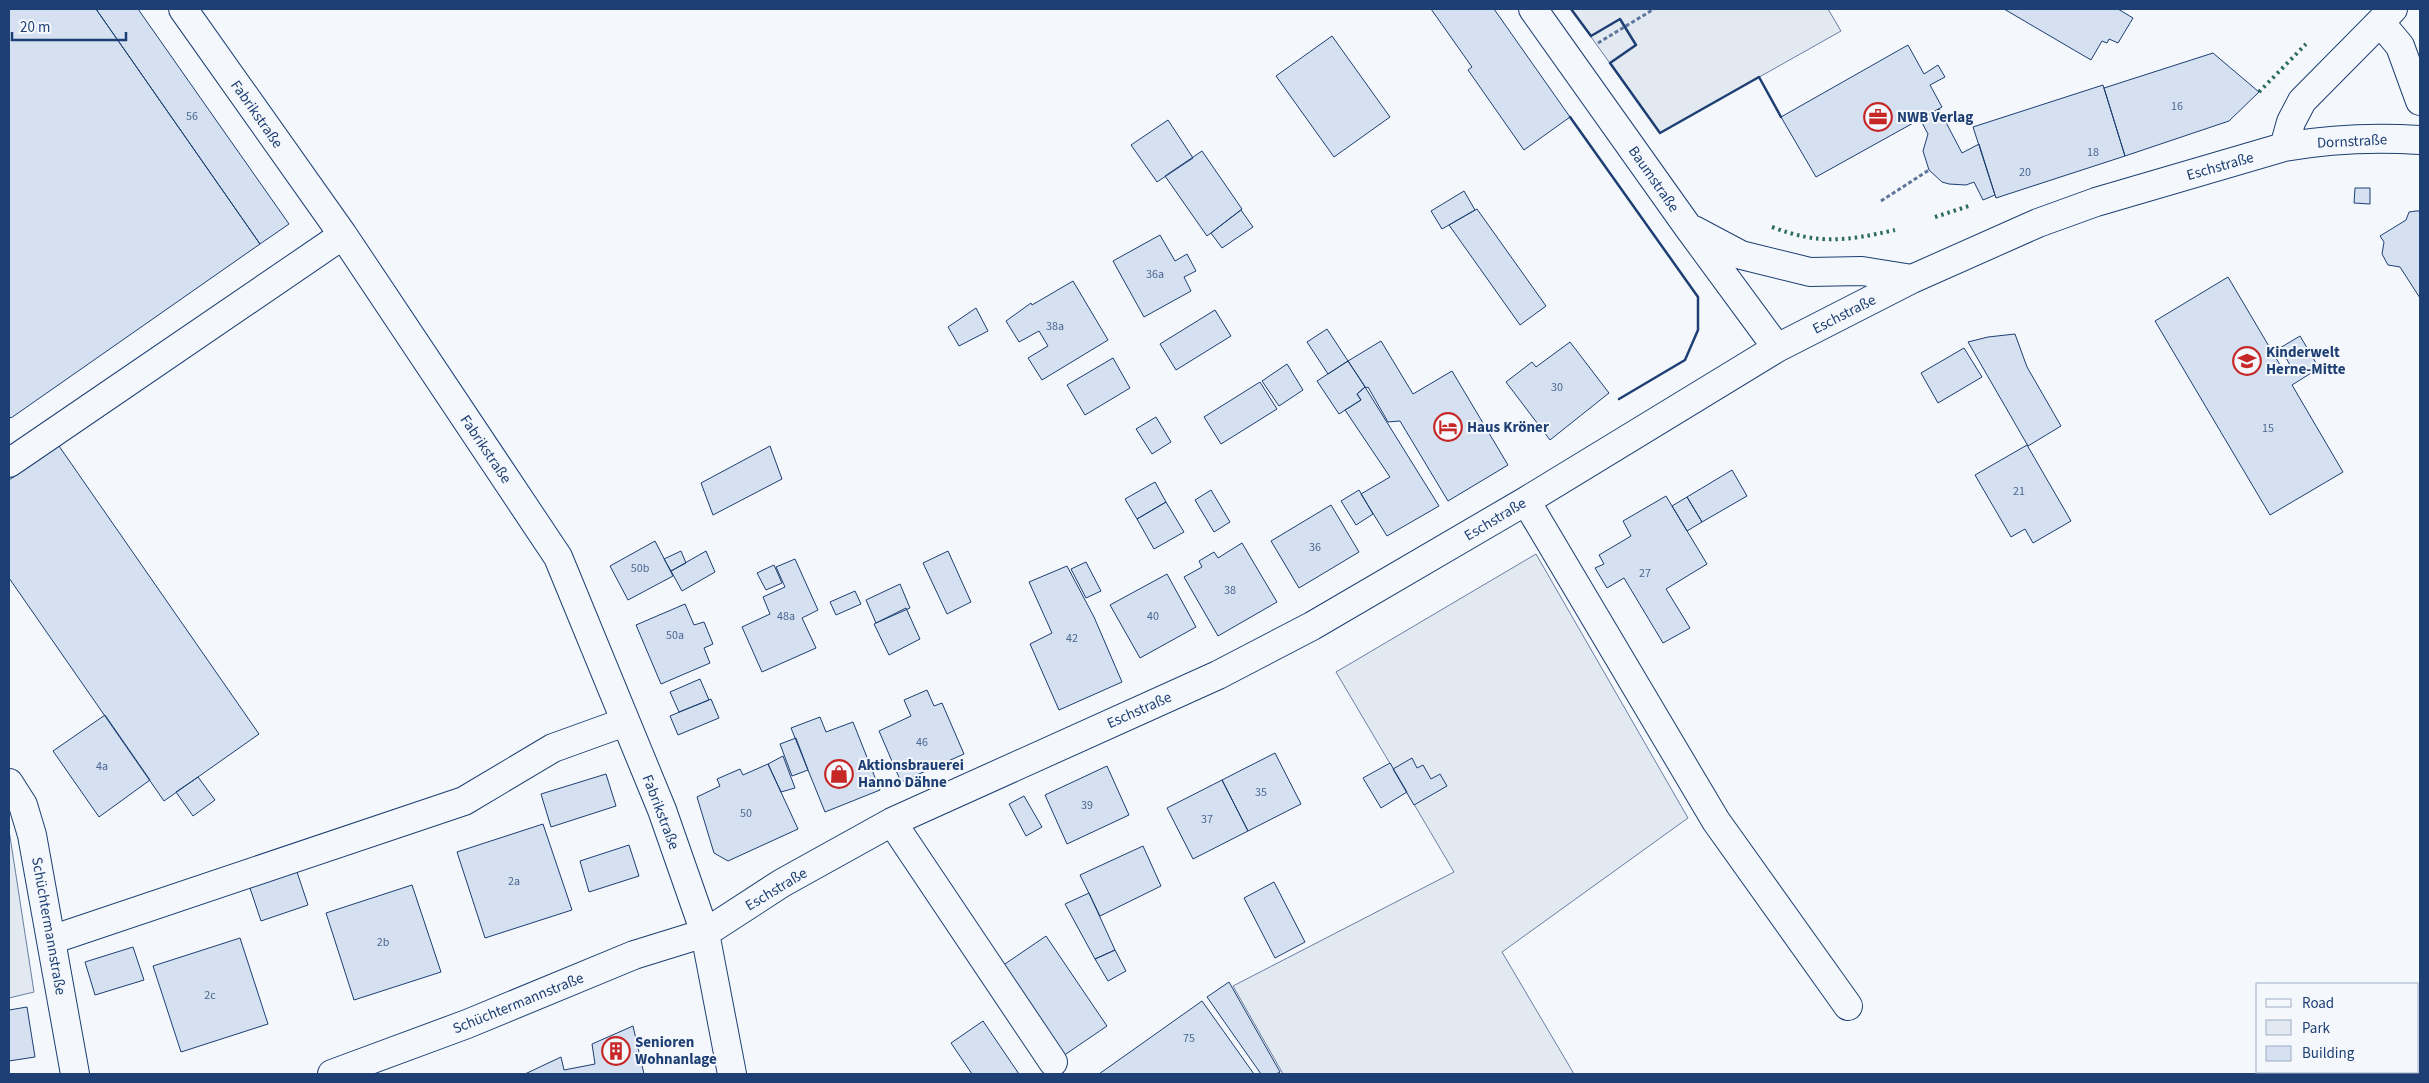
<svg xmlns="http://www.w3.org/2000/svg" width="2429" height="1083" font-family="'Source Sans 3',sans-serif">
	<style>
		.green { fill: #e3e9f0; stroke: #687fa3 }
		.building { fill: #d5e0f0; stroke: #1d3f73 }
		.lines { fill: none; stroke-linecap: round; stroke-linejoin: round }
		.minor-casing { stroke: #1d3f73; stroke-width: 30 }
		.path { stroke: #5e769c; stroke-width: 3; stroke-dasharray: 4 2.5; stroke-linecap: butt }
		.minor { stroke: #f4f7fb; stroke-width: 28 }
		.hedge { stroke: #2c6c60; stroke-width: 4; stroke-dasharray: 2.5 4; stroke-linecap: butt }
		.wall { stroke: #1d3f73; stroke-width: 2.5 }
		.labels { text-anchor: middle; stroke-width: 4; stroke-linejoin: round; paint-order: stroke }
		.number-label { font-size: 12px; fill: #4b6792 }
		.street-label { font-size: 15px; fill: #1d3f73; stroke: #f4f7fb }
		.poi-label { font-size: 15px; font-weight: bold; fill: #1d3f73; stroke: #f4f7fb; text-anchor: start }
	</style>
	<rect width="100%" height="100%" fill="#f4f7fb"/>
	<path class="green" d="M1571 9H1828L1841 31 1660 133Z
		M1536 554 1688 818 1502 952 1574 1074H1283L1233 986 1454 872 1336 672Z
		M9 830 34 992 9 998Z"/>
	<path class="building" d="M9 9H96L260 244 11 418 9 416Z
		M96 9H138L289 224 260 244Z
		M1431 9H1494L1570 117 1524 150 1468 70 1472 67Z
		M2004 9H2118L2133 18 2118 43 2109 39 2107 43 2102 41 2091 60Z
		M1332 36 1390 117 1334 157 1276 76Z
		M1908 45 1924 74 1938 65 1945 77 1930 85 1942 107 1816 177 1781 117Z
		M2213 53 2259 92 2229 121 2125 156 2104 88Z
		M2103 85 2125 156 1996 198 1973 127Z
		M1939 109 1962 153 1979 144 1995 195 1983 200 1974 182 1966 185 1949 184 1942 182 1929 170 1923 151 1928 134 1920 119Z
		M1168 120 1193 158 1157 182 1131 145Z
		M1202 151 1242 209 1207 236 1165 176Z
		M2370 188V204L2354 203 2355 188Z
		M1464 191 1475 210 1442 229 1431 211Z
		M1477 209 1546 306 1520 325 1449 225Z
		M1241 210 1253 227 1222 248 1211 233Z
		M2416 211H2420V298L2400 267 2388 265 2382 254 2384 242 2380 236 2406 220 2409 212Z
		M1160 235 1175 261 1187 254 1196 271 1184 277 1191 291 1144 317 1113 261Z
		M2228 277 2286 375 2293 370 2280 348 2300 336 2319 368 2292 385 2343 472 2270 515 2155 321Z
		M1073 281 1108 340 1042 380 1028 358 1048 346 1039 331 1019 342 1006 321 1031 303 1032 305Z
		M976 308 988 331 959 346 948 327Z
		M1215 310 1231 336 1176 370 1160 344Z
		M1327 329 1348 361 1328 374 1307 342Z
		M2015 334 2027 367 2061 426 2028 446 1968 342 1988 337Z
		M1381 341 1413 394 1452 371 1508 465 1448 501 1400 421 1388 422 1368 387 1366 388 1348 361Z
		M1570 342 1609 393 1550 440 1506 382 1532 362 1536 367Z
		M1964 348 1982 377 1938 403 1921 373Z
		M1113 358 1130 388 1085 415 1067 385Z
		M1348 361 1365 387 1357 394 1361 400 1339 414 1317 381Z
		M1287 364 1303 390 1279 406 1262 381Z
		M1260 382 1277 409 1221 444 1204 417Z
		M1365 387 1439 506 1387 536 1361 494 1390 477 1345 410 1361 400 1357 394Z
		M1156 417 1171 442 1152 454 1136 429Z
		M2027 445 2071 521 2033 543 2025 529 2011 537 1975 475Z
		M59 446 259 734 164 801 9 578V480Z
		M770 446 782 479 713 515 701 483Z
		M1732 470 1747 496 1702 522 1687 497Z
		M1155 482 1166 502 1137 519 1125 499Z
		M1211 490 1230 522 1214 532 1195 500Z
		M1359 490 1373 514 1356 525 1341 501Z
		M1666 496 1707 564 1666 589 1690 628 1663 643 1624 578 1607 588 1595 568 1604 564 1599 555 1631 536 1623 521Z
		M1687 497 1702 522 1687 531 1672 506Z
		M1166 502 1184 532 1154 549 1137 519Z
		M1331 505 1359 552 1299 588 1271 541Z
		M655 541 673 576 628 600 610 566Z
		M1242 543 1277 602 1218 636 1184 577 1202 567 1199 561 1214 552 1218 558Z
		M681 551 686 563 671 571 664 559Z
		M706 551 715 572 682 591 671 571Z
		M948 551 971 602 947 614 923 563Z
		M795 559 818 610 802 618 816 648 762 672 742 627 770 614 763 597 785 587 776 567Z
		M1086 562 1101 591 1086 598 1071 569Z
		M774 565 782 583 766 590 757 573Z
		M1067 566 1094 617 1122 682 1059 710 1030 644 1052 633 1029 582Z
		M1167 574 1196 627 1140 658 1110 605Z
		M900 584 910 608 876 623 866 600Z
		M855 591 861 604 836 615 830 602Z
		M685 604 694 625 704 622 713 644 704 648 710 663 661 684 636 625Z
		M906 608 920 639 889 655 874 624Z
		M700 679 709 700 679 712 670 692Z
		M927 690 934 706 942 703 964 754 901 782 879 731 911 716 904 700Z
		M711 699 719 718 678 735 670 716Z
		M105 715 150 780 99 817 53 751Z
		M820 717 826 732 853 722 880 790 825 812 791 728Z
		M796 738 808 770 792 776 780 744Z
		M1275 753 1301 804 1248 831 1222 780Z
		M783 756 795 788 781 792 768 764Z
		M1412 758 1417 768 1423 765 1431 779 1440 774 1447 786 1414 805 1393 769Z
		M1390 763 1407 792 1381 808 1363 778Z
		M768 764 798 829 728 861 714 853 697 797 720 786 717 779 740 769 743 775Z
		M1107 766 1129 815 1067 844 1045 795Z
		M606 774 616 806 551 827 541 794Z
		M198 777 215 800 193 816 176 792Z
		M1222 780 1248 831 1193 859 1167 808Z
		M1024 796 1042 827 1026 836 1009 804Z
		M543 824 572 910 485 938 457 852Z
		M629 845 639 876 589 892 580 861Z
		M1143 846 1161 886 1100 916 1080 875Z
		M297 872 308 905 261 921 250 888Z
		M1274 882 1305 942 1275 958 1244 898Z
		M412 885 441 972 354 1000 326 913Z
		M1089 893 1115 950 1095 959 1065 904Z
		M1046 936 1107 1026 1063 1056 1002 966Z
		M240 938 268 1024 181 1052 153 966Z
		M133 947 144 980 95 995 85 962Z
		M1115 950 1126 971 1108 981 1095 959Z
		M1229 982 1280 1072 1276 1074H1261L1207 997Z
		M1202 1001 1254 1074H1099Z
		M27 1007 35 1057 9 1061V1010Z
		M983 1021 1019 1074H972L951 1043Z
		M633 1026 644 1074H525L561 1057 564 1070 595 1064 592 1044Z"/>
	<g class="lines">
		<defs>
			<path id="minor" d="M183 9 343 235 558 557 662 810 705 933 634 955 467 1024 332 1074
				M1533 9 1688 227 1777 348
				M2380 22 2400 46 2420 101
				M2284 147 2291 122 2302 101 2393 9
				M1694 230 1741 255 1810 272 1862 271 1912 279
				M9 463 343 235
				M1526 501 1716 821 1848 1006
				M9 783 23 805 32 835 75 1074
				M892 822 1053 1062
				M51 940 464 801 553 748 625 722
				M732 1074 705 933 782 883 892 822 1218 675 1312 626 1526 501 1777 348 1912 279 2038 223 2096 202 2284 147C2329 139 2374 137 2420 140"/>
		</defs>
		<use href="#minor" class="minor-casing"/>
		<path class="path" d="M1598 43 1654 9
			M1881 201 1929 170"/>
		<use href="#minor" class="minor"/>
		<path class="hedge" d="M2259 92 2306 44
			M1935 217 1972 205
			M1772 227C1820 245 1845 241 1895 230"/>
		<path class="wall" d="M1571 9 1591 36 1620 19 1636 45 1610 63 1660 133 1759 77 1781 117
			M1570 117 1698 297V330L1685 360 1619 399"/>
	</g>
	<defs>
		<symbol id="office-ring" viewBox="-11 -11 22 22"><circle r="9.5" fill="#f4f7fb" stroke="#c62828" stroke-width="1.5"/><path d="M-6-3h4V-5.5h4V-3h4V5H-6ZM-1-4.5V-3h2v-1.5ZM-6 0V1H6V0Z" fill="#c62828"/></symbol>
		<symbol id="school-ring" viewBox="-11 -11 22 22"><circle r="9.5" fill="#f4f7fb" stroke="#c62828" stroke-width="1.5"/><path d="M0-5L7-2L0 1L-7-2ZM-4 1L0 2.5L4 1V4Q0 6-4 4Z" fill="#c62828"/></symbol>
		<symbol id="hotel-ring" viewBox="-11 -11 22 22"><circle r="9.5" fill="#f4f7fb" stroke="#c62828" stroke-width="1.5"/><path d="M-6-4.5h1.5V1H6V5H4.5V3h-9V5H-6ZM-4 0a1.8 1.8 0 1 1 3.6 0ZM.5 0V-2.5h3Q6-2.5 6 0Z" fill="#c62828"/></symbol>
		<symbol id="shop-ring" viewBox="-11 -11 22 22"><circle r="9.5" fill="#f4f7fb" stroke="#c62828" stroke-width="1.5"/><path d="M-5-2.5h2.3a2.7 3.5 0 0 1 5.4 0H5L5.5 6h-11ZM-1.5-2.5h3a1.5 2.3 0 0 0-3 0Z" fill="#c62828"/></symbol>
		<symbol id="building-ring" viewBox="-11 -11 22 22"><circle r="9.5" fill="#f4f7fb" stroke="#c62828" stroke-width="1.5"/><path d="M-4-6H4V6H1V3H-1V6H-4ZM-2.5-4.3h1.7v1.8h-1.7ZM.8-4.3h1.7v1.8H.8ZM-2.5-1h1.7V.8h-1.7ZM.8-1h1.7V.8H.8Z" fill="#c62828"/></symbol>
	</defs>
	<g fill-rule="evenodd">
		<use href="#office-ring" x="1862" y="101" width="32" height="32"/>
		<use href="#school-ring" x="2231" y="345" width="32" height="32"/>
		<use href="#hotel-ring" x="1432" y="411" width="32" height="32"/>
		<use href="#shop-ring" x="823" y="758" width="32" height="32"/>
		<use href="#building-ring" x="600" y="1035" width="32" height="32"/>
	</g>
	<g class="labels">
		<g class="number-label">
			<text x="2177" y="110">16</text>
			<text x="192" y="120">56</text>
			<text x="2093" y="156">18</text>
			<text x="2025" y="176">20</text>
			<text x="1155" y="278">36a</text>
			<text x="1055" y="330">38a</text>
			<text x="1557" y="391">30</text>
			<text x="2268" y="432">15</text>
			<text x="2019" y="495">21</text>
			<text x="1315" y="551">36</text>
			<text x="640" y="572">50b</text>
			<text x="1645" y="577">27</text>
			<text x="1230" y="594">38</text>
			<text x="786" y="620">48a</text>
			<text x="1153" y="620">40</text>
			<text x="675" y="639">50a</text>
			<text x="1072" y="642">42</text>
			<text x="922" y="746">46</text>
			<text x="102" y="770">4a</text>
			<text x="1261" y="796">35</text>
			<text x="1087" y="809">39</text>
			<text x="746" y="817">50</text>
			<text x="1207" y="823">37</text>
			<text x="514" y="885">2a</text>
			<text x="383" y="946">2b</text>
			<text x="210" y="999">2c</text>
			<text x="1189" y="1042">75</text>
		</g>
		<g class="street-label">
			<text transform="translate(257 114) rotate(55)" y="5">Fabrikstraße</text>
			<text transform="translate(2352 141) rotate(-3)" y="5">Dornstraße</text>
			<text transform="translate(2220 166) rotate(-16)" y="5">Eschstraße</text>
			<text transform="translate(1654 179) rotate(55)" y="5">Baumstraße</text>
			<text transform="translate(1844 314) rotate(-27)" y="5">Eschstraße</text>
			<text transform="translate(486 449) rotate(56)" y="5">Fabrikstraße</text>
			<text transform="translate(1495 519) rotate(-31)" y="5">Eschstraße</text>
			<text transform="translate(1139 710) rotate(-24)" y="5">Eschstraße</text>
			<text transform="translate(661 812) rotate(69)" y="5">Fabrikstraße</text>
			<text transform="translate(776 889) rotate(-31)" y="5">Eschstraße</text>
			<text transform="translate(49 926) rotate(80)" y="5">Schüchtermannstraße</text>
			<text transform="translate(518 1003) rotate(-22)" y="5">Schüchtermannstraße</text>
		</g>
		<g class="poi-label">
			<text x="1897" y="122">NWB Verlag</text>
			<text x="2266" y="357">Kinderwelt<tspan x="2266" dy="17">Herne-Mitte</tspan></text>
			<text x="1467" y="432">Haus Kröner</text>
			<text x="858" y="770">Aktionsbrauerei<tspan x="858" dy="17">Hanno Dähne</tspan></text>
			<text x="635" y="1047">Senioren<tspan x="635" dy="17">Wohnanlage</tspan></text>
		</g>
	</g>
	<rect width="2429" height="1083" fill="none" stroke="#1d3f73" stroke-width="20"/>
	<rect x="2256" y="983" width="162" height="90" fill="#f4f7fb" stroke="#9eadc5"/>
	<rect x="2266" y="999" width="25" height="8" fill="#f4f7fb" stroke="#9eadc5"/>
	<text x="2302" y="1008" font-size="15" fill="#1d3f73">Road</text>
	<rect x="2266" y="1020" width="25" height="15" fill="#e3e9f0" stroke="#9eadc5"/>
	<text x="2302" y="1033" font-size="15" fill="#1d3f73">Park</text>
	<rect x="2266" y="1046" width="25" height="15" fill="#d5e0f0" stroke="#9eadc5"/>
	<text x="2302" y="1058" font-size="15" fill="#1d3f73">Building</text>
	<path d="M12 32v8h114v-8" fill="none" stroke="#1d3f73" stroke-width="2.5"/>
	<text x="20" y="32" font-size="15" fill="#1d3f73" stroke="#f4f7fb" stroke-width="4" paint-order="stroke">20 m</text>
</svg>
